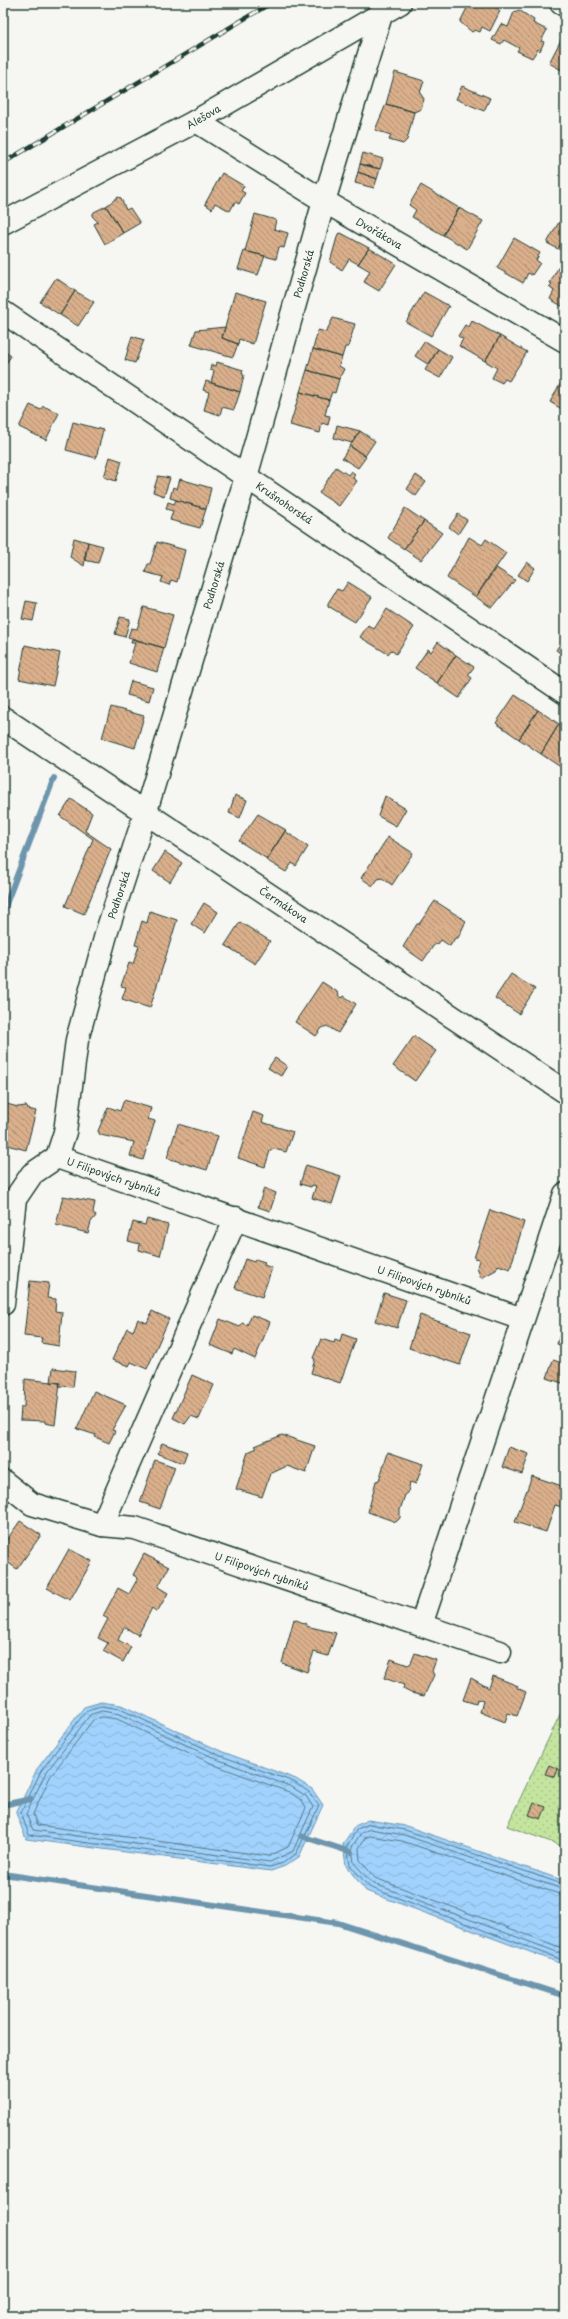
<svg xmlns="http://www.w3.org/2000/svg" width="568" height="2319" font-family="'Playpen Sans',sans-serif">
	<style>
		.garden { fill: url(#garden-dots); stroke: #719169 }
		.water { fill: url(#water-waves); stroke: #6c96ad }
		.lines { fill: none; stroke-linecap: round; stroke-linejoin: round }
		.shore { stroke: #537984; stroke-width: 1 }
		.stream { stroke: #6c96ad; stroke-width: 6 }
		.building { fill: url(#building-back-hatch); stroke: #1f3d34 }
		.street-casing { stroke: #1f3d34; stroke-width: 25 }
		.street { stroke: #f6f6f2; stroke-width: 22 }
		.rail-casing { stroke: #1f3d34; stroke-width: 4.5 }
		.rail { stroke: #f6f6f2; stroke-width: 3; stroke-dasharray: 9; stroke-linecap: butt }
		.labels { text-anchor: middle; stroke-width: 4; stroke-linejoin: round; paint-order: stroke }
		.street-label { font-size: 10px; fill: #1f3d34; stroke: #f6f6f2 }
	</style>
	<defs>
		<pattern id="garden-dots" width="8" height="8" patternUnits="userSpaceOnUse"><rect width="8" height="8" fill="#c3e59e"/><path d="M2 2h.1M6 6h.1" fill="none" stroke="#a7c589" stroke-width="1.8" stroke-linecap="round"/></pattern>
		<pattern id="water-waves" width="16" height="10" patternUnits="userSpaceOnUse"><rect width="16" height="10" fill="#a0d2fd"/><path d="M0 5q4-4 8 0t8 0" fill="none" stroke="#89b5d9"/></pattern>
		<pattern id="building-back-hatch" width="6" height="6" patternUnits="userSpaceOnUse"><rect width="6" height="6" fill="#daaf8b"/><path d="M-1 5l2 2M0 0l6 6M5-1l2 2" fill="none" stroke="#b09072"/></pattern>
	</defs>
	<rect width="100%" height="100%" fill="#f6f6f2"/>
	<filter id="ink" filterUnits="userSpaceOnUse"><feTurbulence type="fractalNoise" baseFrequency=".025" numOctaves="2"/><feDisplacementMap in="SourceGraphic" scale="8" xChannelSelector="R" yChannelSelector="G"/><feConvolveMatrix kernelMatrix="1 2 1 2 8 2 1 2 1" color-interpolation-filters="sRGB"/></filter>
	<g filter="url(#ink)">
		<path class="garden" d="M565 1704V1847L507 1826Z"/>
		<path class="water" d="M101 1702 121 1705 223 1752 296 1779 312 1789 323 1805 299 1857 285 1866 271 1871 26 1839 16 1813 37 1769 84 1707Z
			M368 1820 406 1826 565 1881V1965L366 1891 346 1866 343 1844 355 1826Z"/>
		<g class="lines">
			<path class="shore" d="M101 1706 120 1709 221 1756 294 1782 309 1792 319 1806 296 1854 283 1863 270 1867 29 1835 21 1813 41 1771 86 1711Z
				M102 1711 119 1714 219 1760 292 1787 306 1796 313 1807 293 1851 270 1862 33 1830 26 1814 45 1774 90 1715Z
				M102 1717 117 1719 217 1766 289 1792 301 1800 306 1808 288 1847 269 1856 37 1825 33 1814 50 1777 93 1720Z
				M565 1885 405 1830 369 1824 357 1829 347 1846 350 1865 369 1887 565 1961
				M565 1890 404 1835 370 1829 361 1833 352 1847 354 1863 372 1883 565 1955
				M565 1896 402 1841 370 1836 365 1838 359 1848 360 1860 375 1878 565 1949"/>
			<path class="stream" d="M3 912 54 778
				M3 1805 31 1799
				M301 1836 351 1852
				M3 1874 338 1923 565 1996"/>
		</g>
		<path class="building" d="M464 3H498L496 7 500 11 490 31 482 27 480 32 475 30 472 32 460 22 467 8 462 6Z
			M519 10 534 20 533 23 547 30 541 41 544 42 540 51 538 49 532 58 517 51 519 48 504 40 501 44 492 40 501 24 508 27 514 12Z
			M564 34 565 35V72L549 63Z
			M395 72 424 81 420 93 424 99 421 109 414 112 386 104Z
			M462 86 490 98 484 111 456 99Z
			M386 104 414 112 407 140 403 144 389 140 391 135 375 130Z
			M363 153 383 159 380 169 360 164Z
			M360 164 380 169 377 179 358 172Z
			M358 172 377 179 374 188 355 183Z
			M222 173 244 186 241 191 245 193 239 204 235 202 230 211 215 203 212 209 205 204Z
			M421 185 459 208 443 235 412 217 416 210 409 205Z
			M118 197 121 198 126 210 130 208 140 223 123 233 106 206Z
			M106 206 123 233 105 244 94 224 98 222 92 216 94 212Z
			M459 208 483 221 467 249 443 235Z
			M255 214 276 220 274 229 288 233 284 248 279 247 276 259 245 251Z
			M559 222 565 226V237L558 249 547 243Z
			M341 233 369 248 358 264 349 259 342 270 330 262 338 234Z
			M514 238 540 253 536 260 540 263 532 275 528 273 523 283 497 268Z
			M369 248 396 264 379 291 364 282 370 271 358 264Z
			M244 251 265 256 258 275 238 269Z
			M559 266 565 269V308L550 299 554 291 549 287 552 284 550 283Z
			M56 278 75 291 60 315 40 302Z
			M75 291 94 302 78 326 60 315Z
			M235 292 266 301 253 344 239 339 238 344 222 338Z
			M424 292 449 306 431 336 406 322Z
			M333 318 355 324 348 347H345L342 357 313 349 318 330 326 332Z
			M472 321 500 336 485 361 459 346 463 339 458 336 465 325 469 327Z
			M225 327 222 338 238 344 233 357 191 345 196 330Z
			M132 336 144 340 135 363 125 360Z
			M500 336 527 352 509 381 505 379 502 383 492 378 497 368 485 361Z
			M425 341 438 349 429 365 415 356Z
			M313 349 342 357 339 366 344 369 339 379 307 370Z
			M438 349 452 357 440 378 425 370Z
			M3 350 11 356 3 368Z
			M217 362 243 370 242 374 244 375 240 392 211 383 214 371 210 370 211 365 216 366Z
			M307 370 339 379 335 393 332 392 329 400 300 392Z
			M565 376V411L550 402Z
			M206 381 240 392 234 410 222 407 220 415 204 410 209 392 203 390Z
			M300 392 329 400 325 415 330 416 328 425 322 423 320 433 290 425Z
			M30 405 41 410 43 406 59 413 46 440 19 427Z
			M73 422 103 430 96 458 66 450Z
			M337 425 360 431 352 443 334 438Z
			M360 431 375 441 365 456 350 446Z
			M350 446 366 457 358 468 342 458Z
			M110 457 122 461 116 481 104 477Z
			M336 467 348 475 351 471 355 474 353 478 357 481 339 506 319 493Z
			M416 475 426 482 416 496 407 489Z
			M158 476 170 478 164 496 153 492Z
			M180 479 211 488 206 509 170 498 173 487 177 489Z
			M176 500 206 509 200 528 170 520 173 511 166 509 168 502 174 504Z
			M405 508 424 521 404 549 388 538Z
			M458 514 467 520 458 534 449 527Z
			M424 521 442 533 421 560 404 549Z
			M469 537 482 545 486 539 506 553 476 597 447 578Z
			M74 538 88 542 84 566 70 557Z
			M88 542 103 546 98 563 84 560Z
			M157 542 185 550 177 582 171 580 169 585 161 582 163 577 145 572 148 564H150Z
			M527 562 535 568 527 581 518 575Z
			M495 567 515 580 492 608 476 597Z
			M348 582 372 597 355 622 328 606V603L337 589 342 591Z
			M26 601 37 603 33 621 22 619Z
			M144 607 173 615 164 648 128 637 131 628 137 629Z
			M387 609 414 627 396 654 391 650 388 654 360 637 368 625 374 629Z
			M120 617 130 619 125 637 115 634Z
			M3 626 7 627 3 643Z
			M565 637V656L556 650Z
			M132 639 164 648 157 672 129 663 135 643H131Z
			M438 642 456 655 437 683 415 668 428 649 431 652Z
			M25 645 60 653 53 686 19 679Z
			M456 655 474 667 468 675 472 678 459 698 437 683Z
			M131 681 153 687 149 701 127 695Z
			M515 695 538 710 519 739 496 723Z
			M111 707 144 716 135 748 102 738Z
			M538 710 559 724 541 754 519 739Z
			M559 724 565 728V770L541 754Z
			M235 795 247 800 240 818 229 813Z
			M385 796 406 809 396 826 378 816Z
			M71 799 92 813 85 831 111 849 84 914 65 906 93 839 60 816Z
			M258 814 286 830 267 859 239 841Z
			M285 831 308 847 296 866 292 863 286 872 266 860Z
			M388 837 413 853 392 885 382 878 378 879 373 886 361 878Z
			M165 852 182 863 170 882 153 871Z
			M435 901 466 921 458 938H455L450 946 441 940 438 944 434 945 423 961 403 947 417 924H419Z
			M204 903 218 912 205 933 191 924Z
			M150 911 177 920 150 1008 122 999 126 987 121 986 129 963 133 964 139 946 135 945 142 921 147 923Z
			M240 922 270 941 255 964 225 945Z
			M511 974 535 989 519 1014 495 998Z
			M322 982 339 993 338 995 342 998 344 996 356 1004 338 1033 327 1026 322 1028 316 1036 295 1022Z
			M414 1036 436 1051 415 1081 393 1066Z
			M275 1058 287 1066 281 1076 268 1068Z
			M124 1100 151 1108 148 1119 155 1121 143 1160 130 1156 134 1142 100 1135 98 1131 108 1107 120 1111Z
			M3 1103 18 1107 26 1106 28 1109 36 1111 26 1150 3 1144 5 1120H3Z
			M253 1112 264 1116 262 1122 293 1132 286 1152 274 1149 270 1151 265 1167 238 1158Z
			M178 1124 218 1136 207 1170 167 1158Z
			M306 1165 341 1176 332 1204 312 1198 316 1186 312 1185 311 1187 300 1184Z
			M264 1188 276 1193 270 1211 258 1207Z
			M63 1196 95 1202 93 1212 96 1216 91 1222 88 1233 56 1225Z
			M490 1210 524 1222 510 1269 498 1265 496 1270 481 1278 477 1268 479 1259 474 1258Z
			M147 1219 168 1225 160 1256 139 1250 140 1244 128 1241 133 1222 145 1225Z
			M245 1259 254 1262 255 1259 265 1262 264 1265 272 1268 262 1297 235 1288Z
			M30 1281 49 1283 47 1298 56 1299 55 1311 62 1312 59 1346 41 1343 42 1338 24 1336Z
			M384 1293 406 1300 397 1328 375 1321Z
			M152 1311 169 1319 147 1369 131 1362 129 1366 112 1360 127 1328 133 1331 138 1319 147 1323Z
			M252 1315 270 1322 255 1359 234 1349 232 1354 210 1345 220 1319 240 1327 242 1323 247 1325Z
			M420 1315 471 1333 460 1365 409 1348Z
			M563 1325 565 1326V1347L557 1344Z
			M342 1334 356 1339 340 1383 311 1373 315 1359 313 1358 321 1339 334 1343 335 1340 340 1342Z
			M553 1360 565 1364V1384L547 1378Z
			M53 1368 75 1371 73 1387 59 1386 60 1383 51 1382Z
			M192 1375 214 1385 199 1419 191 1416 185 1424 173 1418Z
			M25 1379 60 1383 55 1425 45 1423V1421L20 1420 21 1407H24Z
			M94 1391 126 1405 112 1430 115 1431 109 1443 95 1437 96 1435 77 1429Z
			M282 1435 315 1446 306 1473 287 1466 270 1474 262 1497 236 1489 248 1452 257 1448 255 1446Z
			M162 1443 187 1452 183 1463 158 1454Z
			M509 1447 529 1454 522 1474 502 1467Z
			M388 1452 423 1464 416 1484 410 1482 408 1493 405 1495 400 1510V1518L396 1522 368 1512 376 1481 379 1480Z
			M155 1460 175 1467 160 1509 140 1502Z
			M532 1476 565 1487V1508L555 1505 546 1532 515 1522Z
			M20 1521 41 1535 17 1569 3 1559V1545Z
			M69 1549 92 1561 70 1600 47 1588Z
			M144 1554 169 1567 158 1587 168 1593 157 1612 152 1608 138 1635 124 1627 118 1640 131 1647 123 1662 103 1651 108 1643 98 1638 108 1619 103 1616 118 1588 129 1594 138 1578 133 1575Z
			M294 1619 306 1624V1626L336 1633 328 1656 314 1652 307 1672 282 1663Z
			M415 1653 436 1660 432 1671 434 1675 424 1696 411 1693 403 1689 404 1685 384 1678 391 1659 408 1665 411 1663Z
			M493 1676 518 1686 517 1688 526 1692 517 1716 508 1713 505 1722 480 1712 483 1701 477 1699 476 1704 463 1700 471 1678 489 1688Z
			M549 1765 558 1769 555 1777 545 1774Z
			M534 1803 546 1807 541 1819 529 1815Z"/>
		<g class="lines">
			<defs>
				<g id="street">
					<path d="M561 3 565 5"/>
					<path id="s1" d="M196 121 324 201 565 341"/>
					<path id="s2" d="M3 223 196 121 400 3"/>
					<path id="s3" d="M3 312 565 693"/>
					<path id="s4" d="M3 718 564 1091"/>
					<path id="s5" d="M57 1157 65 1132 77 1040 107 931 145 814 246 477 324 201 381 15"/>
					<path id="s6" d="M3 1304 15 1199 32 1174 57 1157 522 1319"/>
					<path id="s7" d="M3 1481 32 1504 102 1525 135 1528 500 1652"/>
					<path d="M102 1525 236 1218"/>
					<path d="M421 1625 565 1194"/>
				</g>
			</defs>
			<use href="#street" class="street-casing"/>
			<use href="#street" class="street"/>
			<defs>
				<path id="rail" d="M3 163 271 3"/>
			</defs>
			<use href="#rail" class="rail-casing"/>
			<use href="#rail" class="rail"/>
		</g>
	</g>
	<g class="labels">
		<g class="street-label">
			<text dy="4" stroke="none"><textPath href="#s2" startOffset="227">Alešova</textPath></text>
			<text dy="4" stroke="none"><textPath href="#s1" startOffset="215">Dvořákova</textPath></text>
			<text dy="4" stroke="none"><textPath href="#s5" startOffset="918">Podhorská</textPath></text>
			<text dy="4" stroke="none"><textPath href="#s3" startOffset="340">Krušnohorská</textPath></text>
			<text dy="4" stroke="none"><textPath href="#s5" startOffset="594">Podhorská</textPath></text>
			<text dy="4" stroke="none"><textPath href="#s5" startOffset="270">Podhorská</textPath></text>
			<text dy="4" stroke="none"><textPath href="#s4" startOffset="337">Čermákova</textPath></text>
			<text dy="4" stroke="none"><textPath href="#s6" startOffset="226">U Filipových rybníků</textPath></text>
			<text dy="4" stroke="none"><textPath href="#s6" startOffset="555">U Filipových rybníků</textPath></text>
			<text dy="4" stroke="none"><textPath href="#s7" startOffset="277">U Filipových rybníků</textPath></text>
		</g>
	</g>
	<rect width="568" height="2319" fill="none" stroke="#f6f6f2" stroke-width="16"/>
	<rect x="8" y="8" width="552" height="2303" fill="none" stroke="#1f3d34" stroke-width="1.5" filter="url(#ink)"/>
</svg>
